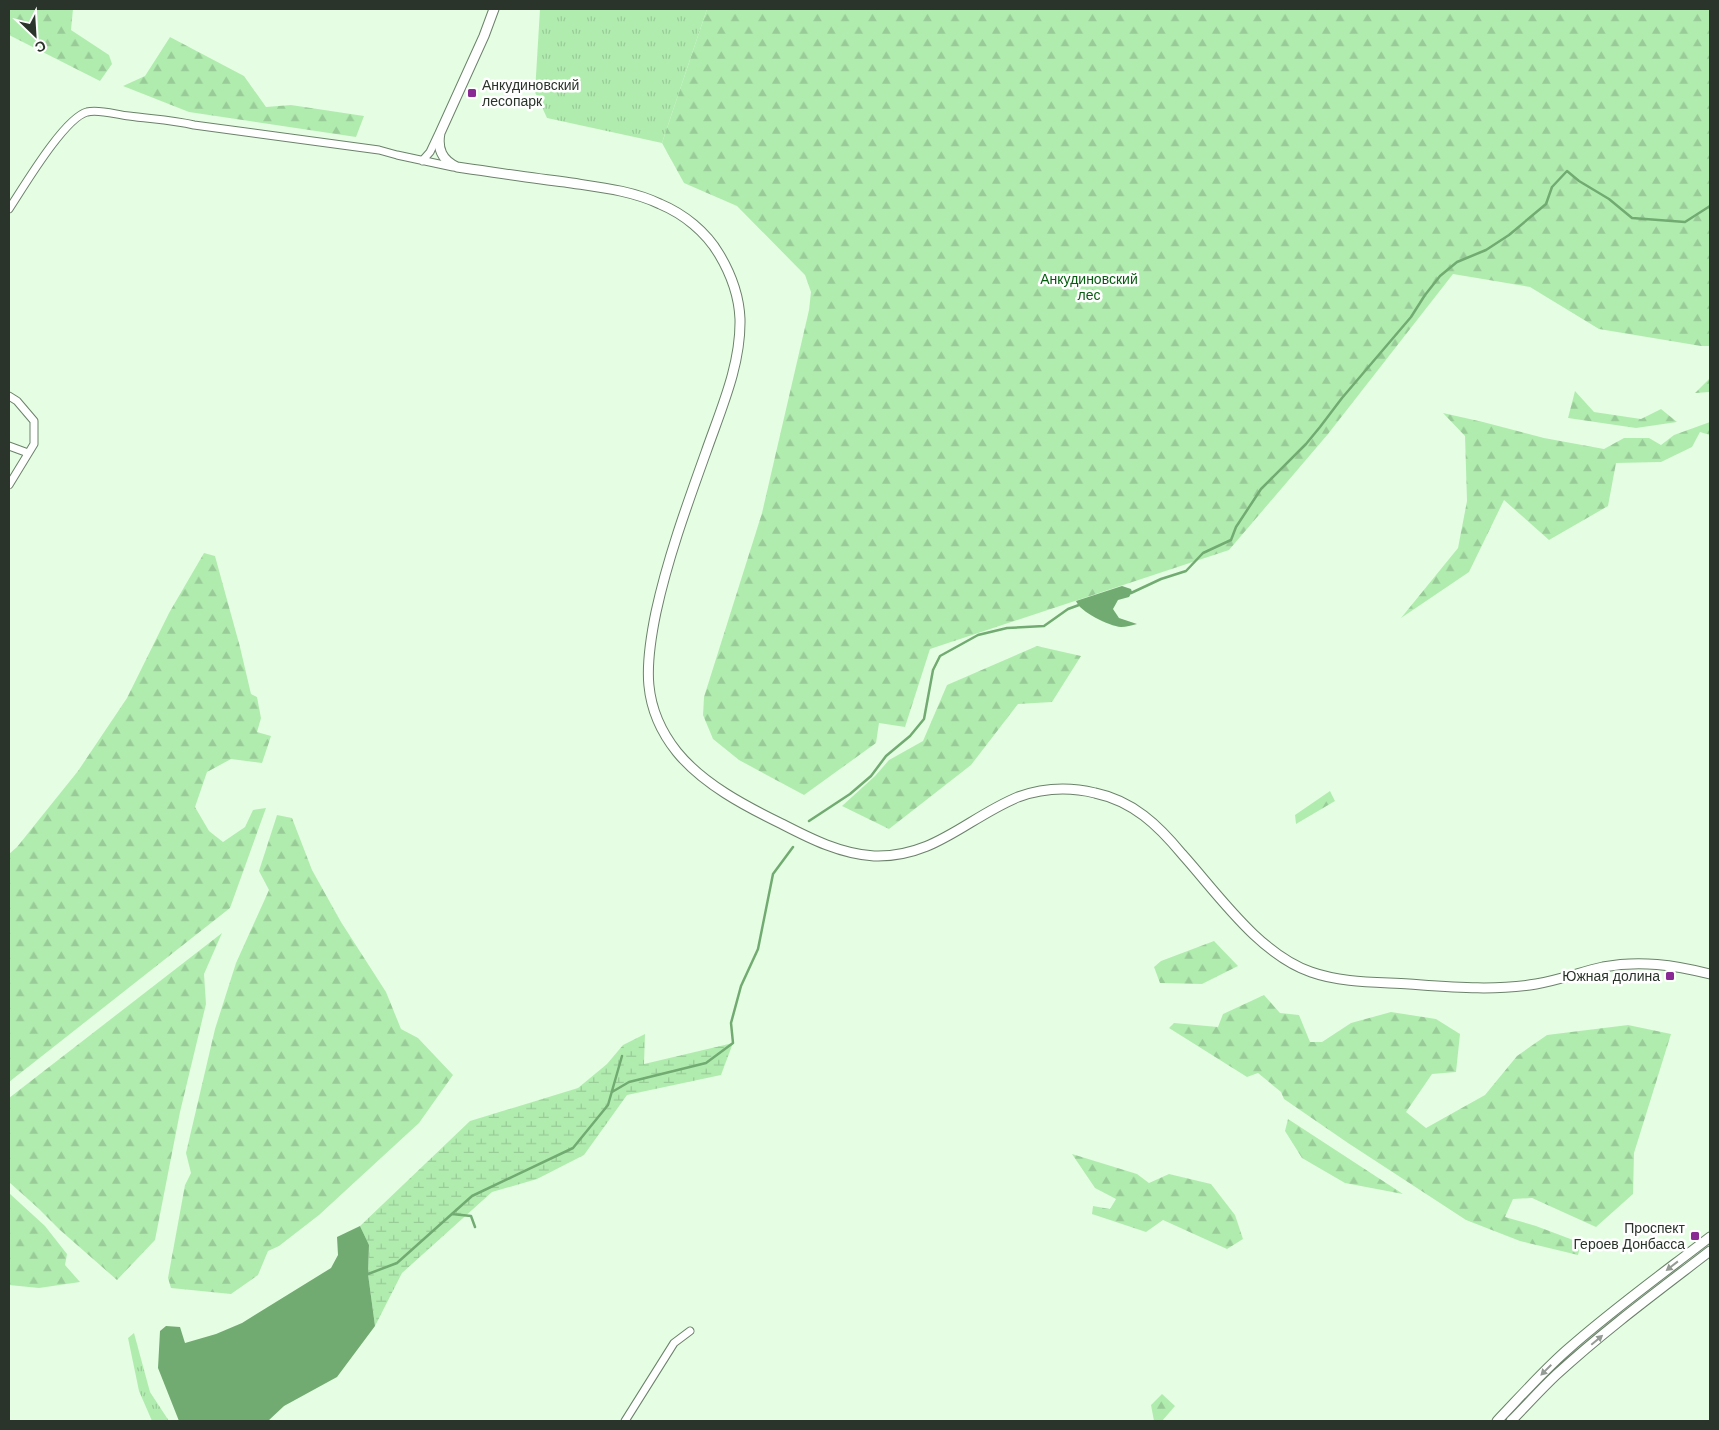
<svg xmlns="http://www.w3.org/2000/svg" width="1719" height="1430" font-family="Arial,sans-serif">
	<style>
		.grass { fill: url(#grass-tufts) }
		.forest { fill: url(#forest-firs) }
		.wetland { fill: url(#wetland-marsh) }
		.water { fill: #72ab71 }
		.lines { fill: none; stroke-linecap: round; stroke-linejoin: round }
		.stream { stroke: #72ab71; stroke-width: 2.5 }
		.minor-casing { stroke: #6b826a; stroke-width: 9 }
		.tertiary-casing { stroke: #6b826a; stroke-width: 11 }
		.minor { stroke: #fff; stroke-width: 7 }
		.tertiary { stroke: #fff; stroke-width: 9 }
		.oneway { fill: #949a94 }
		.poi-dot { fill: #892993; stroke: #fff; stroke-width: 2 }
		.labels { text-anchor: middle; stroke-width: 5; stroke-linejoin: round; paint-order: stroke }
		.poi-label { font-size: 14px; fill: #2a342a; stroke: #fff; text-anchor: end }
		.park-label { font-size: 14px; fill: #065d10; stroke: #fff }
	</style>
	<defs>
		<pattern id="grass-tufts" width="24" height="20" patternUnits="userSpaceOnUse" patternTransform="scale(1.25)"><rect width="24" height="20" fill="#b1ecaf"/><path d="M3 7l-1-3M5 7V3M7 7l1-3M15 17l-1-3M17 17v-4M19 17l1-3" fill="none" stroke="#98cb97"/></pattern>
		<pattern id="forest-firs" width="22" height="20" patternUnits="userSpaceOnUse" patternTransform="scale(1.25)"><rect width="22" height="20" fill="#b1ecaf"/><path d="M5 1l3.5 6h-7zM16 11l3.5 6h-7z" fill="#98cb97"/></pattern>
		<pattern id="wetland-marsh" width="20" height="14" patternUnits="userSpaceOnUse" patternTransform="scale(1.25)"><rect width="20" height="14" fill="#b1ecaf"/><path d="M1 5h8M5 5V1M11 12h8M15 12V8" fill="none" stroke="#98cb97"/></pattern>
	</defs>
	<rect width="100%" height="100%" fill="#e5fee3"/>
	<path class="grass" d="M540 9H707L662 143 547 118 535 92Z
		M134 1333 150 1392 169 1421H152L139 1391 128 1338Z"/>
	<path class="forest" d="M9 9H73L71 30 109 55 112 64 100 81 9 35Z
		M707 9H1710V346H1701L1599 329 1530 287 1453 274 1328 434 1229 550 930 649 905 727 879 723 876 743 804 795 739 760 713 739 703 715 704 697 762 513 809 310 811 292 805 275 737 206 684 183 662 143Z
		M170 37 244 76 266 107 291 105 364 116 356 137 189 112 123 86 145 76Z
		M1710 373V392L1695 393 1709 379Z
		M1575 391 1594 412 1641 419 1661 409 1677 422 1636 428 1568 418Z
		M1443 413 1483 422 1544 438 1604 449 1624 438H1649L1661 445 1674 435 1710 422V435L1700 432 1692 447 1661 462 1616 463 1608 506 1549 540 1504 500 1469 572 1401 618 1458 548 1467 501 1465 436Z
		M204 553 215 556 240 647 251 694 257 697 261 718 257 732 271 736 262 763 231 759 207 772 195 807 209 831 223 842 245 827 253 810 266 808 230 908 9 1082V854L17 847 78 771 127 698 169 613Z
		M1037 646 1081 656 1052 702 1018 704 971 765 889 829 842 806 875 776 889 760 923 741 947 685Z
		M1330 791 1335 801 1296 824 1295 815Z
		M277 815 292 818 312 870 341 922 386 992 401 1029 418 1038 453 1075 419 1123 319 1215 279 1246 268 1251 258 1275 231 1294 171 1288 168 1278 185 1185 191 1173 186 1153 215 1029 236 963 269 890 259 871Z
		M222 933 204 974 206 1004 180 1112 155 1240 117 1280 60 1230 38 1208 9 1182V1098Z
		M1214 941 1238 966 1202 984 1160 983 1154 967 1161 961Z
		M1264 995 1280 1013 1299 1015 1310 1042H1322L1351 1023 1391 1012 1436 1019 1460 1034 1456 1072 1432 1074 1406 1112 1426 1128 1485 1095 1517 1056 1547 1035 1628 1025 1671 1034 1634 1153 1633 1194 1596 1227 1532 1198 1513 1199 1505 1217 1536 1226 1581 1243 1578 1255 1520 1241 1466 1220 1348 1143 1284 1099 1281 1092 1258 1073 1247 1077 1169 1028 1174 1023 1218 1027 1223 1014Z
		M1288 1119 1403 1194 1345 1183 1302 1158 1285 1131Z
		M1072 1154 1137 1174 1149 1183 1169 1174 1211 1184 1235 1215 1243 1239 1227 1249 1163 1220 1146 1232 1092 1214 1093 1206 1110 1209 1116 1199 1095 1188Z
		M9 1193 45 1226 67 1254 65 1265 80 1282 39 1288 9 1285Z
		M1162 1394 1175 1406 1162 1421H1154L1151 1405Z"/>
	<path class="wetland" d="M645 1034 644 1064 733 1043 721 1075 627 1095 584 1155 537 1179 492 1192 402 1273 375 1326 368 1274 369 1245 360 1226 470 1121 578 1088 607 1064 623 1045Z"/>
	<path class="water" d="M1122 586 1131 589 1132 592 1129 597 1118 600 1113 609 1119 618 1137 624C1132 625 1126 627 1121 627 1109 626 1080 612 1076 601Z
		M360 1226 369 1245 368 1274 375 1326 337 1377 284 1406 268 1421H179L158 1368 160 1331 166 1326 180 1327 185 1343 216 1334 242 1323 331 1268 338 1255 337 1237Z"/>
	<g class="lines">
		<path class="stream" d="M1131 593 1161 579 1186 571 1203 553 1231 540 1236 527 1261 489 1306 444 1320 427 1342 398 1411 317 1425 295 1440 276 1457 262 1486 250 1509 235 1546 204 1552 187 1567 171 1579 181 1609 199 1632 218 1685 222 1710 206
			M809 821 850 794 871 776 886 756 910 736 924 719 933 670 940 656 978 635 1007 628 1044 626 1068 609 1079 605
			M612 1092 629 1082 706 1063 733 1043 731 1023 741 986 758 949 773 874 793 847
			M452 1214 471 1216 475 1227
			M368 1274 397 1263 472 1196 573 1148 608 1105 622 1056"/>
		<defs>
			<path id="minor" d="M422 161 430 152 438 135
				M9 209C23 188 64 118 87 112 100 109 117 115 129 116 151 119 173 120 194 125L379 150 397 155 453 167
				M9 396 17 401 34 421V444L9 485
				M9 446 28 453
				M625 1421 674 1343 690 1331"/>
			<path id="tertiary" d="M494 9 484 36 440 133C437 149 442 160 457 167 493 172 529 178 565 182 597 187 631 190 660 204 684 214 706 232 719 254 731 274 739 295 740 319 741 365 721 409 706 452 687 505 668 557 656 612 645 665 641 707 677 752 703 784 745 806 782 824 811 839 841 854 874 856 934 858 967 818 1018 797 1043 788 1070 787 1095 793 1133 801 1158 825 1182 854 1218 894 1259 954 1311 972 1342 983 1377 982 1409 984 1451 987 1494 991 1536 984 1559 980 1581 972 1603 967 1640 960 1674 965 1710 974
				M1497 1421C1520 1397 1542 1372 1567 1350 1612 1310 1662 1274 1710 1237
				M1511 1421C1526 1406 1540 1390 1556 1375 1605 1330 1658 1291 1710 1251"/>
		</defs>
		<use href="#minor" class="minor-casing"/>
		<use href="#tertiary" class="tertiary-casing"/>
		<use href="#minor" class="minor"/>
		<use href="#tertiary" class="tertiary"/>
	</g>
	<defs><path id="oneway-solid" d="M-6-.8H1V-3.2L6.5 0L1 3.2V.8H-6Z" transform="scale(1.25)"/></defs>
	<g class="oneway">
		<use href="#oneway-solid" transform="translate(1672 1266) rotate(142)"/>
		<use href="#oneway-solid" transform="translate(1597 1340) rotate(-40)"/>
		<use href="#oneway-solid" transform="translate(1546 1370) rotate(135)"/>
	</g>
	<g class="poi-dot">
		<rect x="467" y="88" width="10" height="10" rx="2.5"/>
		<rect x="1665" y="971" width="10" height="10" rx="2.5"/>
		<rect x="1690" y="1231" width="10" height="10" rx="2.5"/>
	</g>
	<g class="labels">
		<g class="poi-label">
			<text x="482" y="90" text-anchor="start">Анкудиновский<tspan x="482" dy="16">лесопарк</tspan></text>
			<text x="1660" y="981">Южная долина</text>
			<text x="1685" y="1233">Проспект<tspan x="1685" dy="16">Героев Донбасса</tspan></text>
		</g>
		<g class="park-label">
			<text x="1089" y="284">Анкудиновский<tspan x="1089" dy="16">лес</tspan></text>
		</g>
	</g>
	<rect width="1719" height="1430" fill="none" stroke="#2a342a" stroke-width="20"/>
	<g transform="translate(35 35) rotate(155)" stroke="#ffffff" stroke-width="4" paint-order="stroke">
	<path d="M0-4L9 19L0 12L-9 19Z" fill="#2a342a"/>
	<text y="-8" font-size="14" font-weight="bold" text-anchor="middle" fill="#2a342a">С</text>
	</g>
</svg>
